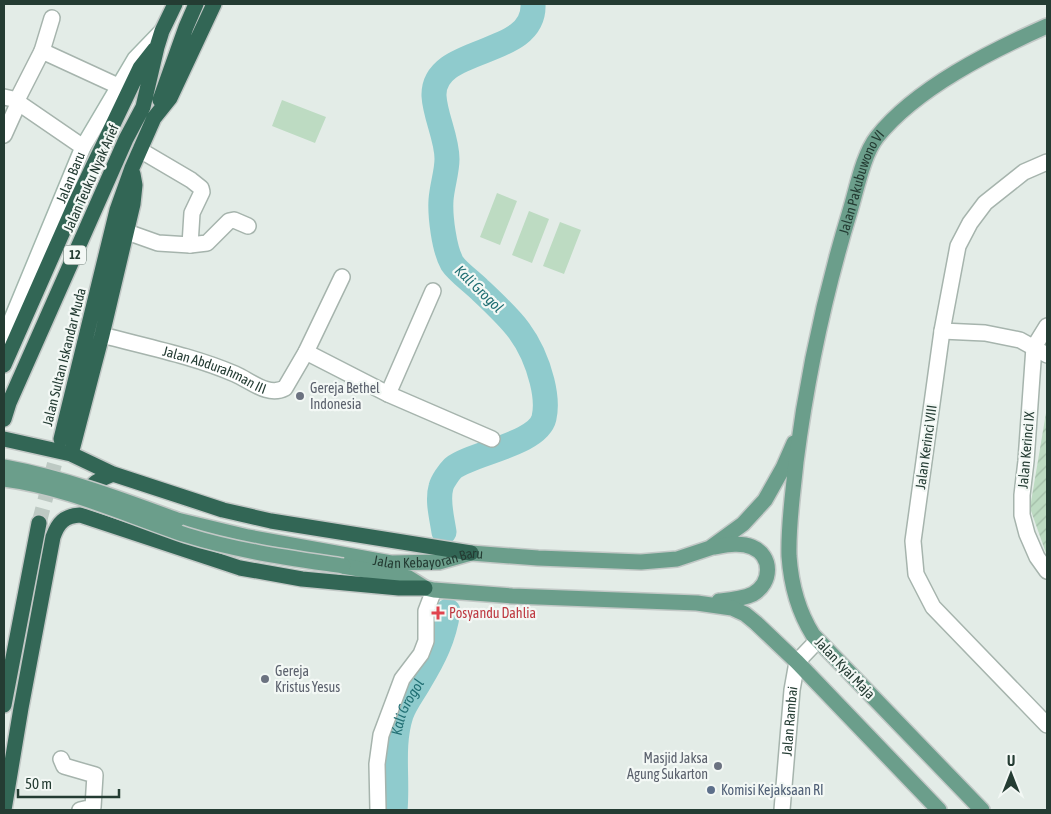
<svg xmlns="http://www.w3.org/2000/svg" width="1051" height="814" font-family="'Asap Condensed',sans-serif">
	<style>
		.green { fill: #bddbc2 }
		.garden { fill: url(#garden-furrows) }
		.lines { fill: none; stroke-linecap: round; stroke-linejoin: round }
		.river { stroke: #8fcbcd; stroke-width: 25 }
		.highway-tunnel { stroke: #bdc9c3; stroke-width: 15; stroke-dasharray: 15 8; stroke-linecap: butt }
		.street-casing { stroke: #a6b4ad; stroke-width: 18 }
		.secondary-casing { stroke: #a2b7ad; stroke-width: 18 }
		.primary-casing { stroke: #c2c8c6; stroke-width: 18 }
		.highway-casing { stroke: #c2c8c6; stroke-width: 18 }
		.street { stroke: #fff; stroke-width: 15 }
		.secondary { stroke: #fff; stroke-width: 15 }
		.primary { stroke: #6b9e8b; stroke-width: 15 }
		.highway { stroke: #326655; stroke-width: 15 }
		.primary-bridge-casing { stroke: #c2c8c6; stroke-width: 18; stroke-linecap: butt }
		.primary-bridge { stroke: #6b9e8b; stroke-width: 15 }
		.worship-dot { fill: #6b7280; stroke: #f3f8f5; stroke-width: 2 }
		.health-dot { fill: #e0444e; stroke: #f3f8f5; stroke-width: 2 }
		.service-dot { fill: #5c6f8a; stroke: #f3f8f5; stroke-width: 2 }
		.labels { text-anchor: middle; stroke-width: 4.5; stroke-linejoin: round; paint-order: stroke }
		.shield { fill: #f3f8f5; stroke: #62746d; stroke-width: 1 }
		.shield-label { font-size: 12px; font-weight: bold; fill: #243c33 }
		.street-label { font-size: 14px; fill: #243c33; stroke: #f3f8f5 }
		.worship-label { font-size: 14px; fill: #5b616d; stroke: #f3f8f5; text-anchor: start }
		.health-label { font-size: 14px; fill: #be3a42; stroke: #f3f8f5; text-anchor: start }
		.service-label { font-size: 14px; fill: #4e5e75; stroke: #f3f8f5; text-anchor: start }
		.water-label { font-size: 15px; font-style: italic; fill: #227074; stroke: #f3f8f5 }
	</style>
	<defs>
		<pattern id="garden-furrows" width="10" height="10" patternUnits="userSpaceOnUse" patternTransform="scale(1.25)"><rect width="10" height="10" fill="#bddbc2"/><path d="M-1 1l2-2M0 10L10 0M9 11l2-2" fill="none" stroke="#a2bda7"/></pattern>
	</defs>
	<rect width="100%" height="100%" fill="#e3ece7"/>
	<path class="green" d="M282 100 326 117 315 143 272 126Z
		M497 193 517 201 500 245 480 237Z
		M529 211 549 219 532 263 512 255Z
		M560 222 581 230 564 274 543 266Z"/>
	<path class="garden" d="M1047 407V556L1030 508Z"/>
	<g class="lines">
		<g class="river">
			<path d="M444 532C442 518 437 501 441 487 442 482 449 472 453 468 472 453 538 444 544 418 547 405 545 393 542 381 531 337 511 319 479 289 472 282 457 271 452 263 444 249 440 216 441 200 442 186 447 172 447 159 447 138 435 116 434 96 432 44 536 59 533 4"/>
			<path id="s1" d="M395 810C398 779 391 746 401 715 405 703 414 692 420 681 434 658 444 638 448 611"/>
		</g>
		<path class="highway-tunnel" d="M39 523 61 439"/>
		<defs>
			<g id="street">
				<path d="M42 51 52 18"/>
				<path d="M4 97 13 99 83 147"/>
				<path d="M16 102 42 51 118 86"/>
				<path d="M4 135 18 104"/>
				<path d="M140 150 191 180 201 188 202 192 192 213 190 245"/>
				<path d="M1047 162 1024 172 985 203 970 223 958 246 942 331 913 541 916 574 933 607 1047 725"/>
				<path d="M127 232 158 243 190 245 207 243 229 221 234 220 248 226"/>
				<path d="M1047 326 1034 347 1026 461 1022 495V515L1027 534 1037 557 1047 571"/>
				<path d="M942 331 985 333 1020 340 1047 355"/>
				<path id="s2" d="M102 335C147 347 193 356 235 374 251 381 268 397 285 388L306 352 342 277"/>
				<path d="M306 352 388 394 492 439"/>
				<path d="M388 394 433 291"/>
				<path d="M61 759 64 766 95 775 93 807 80 810"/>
				<path d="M378 810 377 764 381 735 402 679 421 654 426 641V611L434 590"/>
				<path id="s3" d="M782 810 792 690 797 662 817 641"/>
			</g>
			<g id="secondary">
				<path id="s4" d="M4 338 83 147 135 59 162 31"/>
			</g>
			<g id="primary">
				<path id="s5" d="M177 520 248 537 391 563 439 562 471 553 538 558 641 562 677 559 710 548 743 524 765 500 783 468 794 443"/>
				<path d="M714 547C726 545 740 542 752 547 773 556 772 583 753 594 743 599 730 600 719 601"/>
				<path d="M343 566 409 578 425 588 434 590 512 596 697 603 732 608 745 614 756 623 797 662 939 810"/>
				<path id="s6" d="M982 810 813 635C798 611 791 585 789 556 788 525 793 493 796 462 807 376 825 293 850 211 857 188 863 155 877 137 916 88 991 51 1047 26"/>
			</g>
			<path id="highway" d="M160 100 186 27 196 4
				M4 365 76 202 140 68 155 49
				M4 419 9 403 126 139 143 107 157 47 162 31 175 4
				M4 439 71 454 113 474 223 510 271 521 471 553
				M61 439 117 210 132 168 154 118 170 98 214 4
				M71 454 102 335 133 204 135 185 133 174
				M87 500C86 484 101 479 113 474
				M4 705 39 523
				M4 810 21 708 53 537C58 523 64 516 80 515L240 568 302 579 399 588H425"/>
		</defs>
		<use href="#street" class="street-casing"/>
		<use href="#secondary" class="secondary-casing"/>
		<use href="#primary" class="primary-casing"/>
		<use href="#highway" class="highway-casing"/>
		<use href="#street" class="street"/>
		<use href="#secondary" class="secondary"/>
		<use href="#primary" class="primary"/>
		<use href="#highway" class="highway"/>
		<defs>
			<path id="primary-bridge" d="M4 467C64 478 120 499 177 520
				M4 479C67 487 126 515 186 535 237 551 290 558 343 566"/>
		</defs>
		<use href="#primary-bridge" class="primary-bridge-casing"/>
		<use href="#primary-bridge" class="primary-bridge"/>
	</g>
	<g class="worship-dot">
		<circle cx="300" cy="396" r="5"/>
		<circle cx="265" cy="679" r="5"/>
		<circle cx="718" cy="766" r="5"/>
	</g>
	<path class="health-dot" d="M435.5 605.5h5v5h5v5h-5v5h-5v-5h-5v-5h5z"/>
	<circle class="service-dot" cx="711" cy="790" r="5"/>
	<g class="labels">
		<rect class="shield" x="64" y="245.5" width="22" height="19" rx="4"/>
		<g class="shield-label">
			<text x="75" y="259">12</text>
		</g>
		<g class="street-label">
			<text dy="5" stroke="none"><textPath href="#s4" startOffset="174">Jalan Baru</textPath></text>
			<text transform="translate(91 178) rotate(-66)" y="5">Jalan Teuku Nyak Arief</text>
			<text dy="5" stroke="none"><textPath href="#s6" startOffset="709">Jalan Pakubuwono VI</textPath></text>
			<text transform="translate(64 357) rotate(-76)" y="5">Jalan Sultan Iskandar Muda</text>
			<text dy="5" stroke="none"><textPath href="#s2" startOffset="118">Jalan Abdurahman III</textPath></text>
			<text transform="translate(926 447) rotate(-82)" y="5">Jalan Kerinci VIII</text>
			<text transform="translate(1026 450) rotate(-85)" y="5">Jalan Kerinci IX</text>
			<text dy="5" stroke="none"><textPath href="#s5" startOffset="256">Jalan Kebayoran Baru</textPath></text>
			<text transform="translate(845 668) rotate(46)" y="5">Jalan Kyai Maja</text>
			<text dy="5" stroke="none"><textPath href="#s3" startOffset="89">Jalan Rambai</textPath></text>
		</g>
		<g class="worship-label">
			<text x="310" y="393">Gereja Bethel<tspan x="310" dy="16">Indonesia</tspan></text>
			<text x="275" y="676">Gereja<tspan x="275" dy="16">Kristus Yesus</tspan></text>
			<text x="708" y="763" text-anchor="end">Masjid Jaksa<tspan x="708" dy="16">Agung Sukarton</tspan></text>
		</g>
		<g class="health-label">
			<text x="449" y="618">Posyandu Dahlia</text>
		</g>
		<g class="service-label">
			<text x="721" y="795">Komisi Kejaksaan RI</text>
		</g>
		<g class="water-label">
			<text transform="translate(479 289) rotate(44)" y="5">Kali Grogol</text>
			<text dy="5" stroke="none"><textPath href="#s1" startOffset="105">Kali Grogol</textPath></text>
		</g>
	</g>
	<rect width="1051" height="814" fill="none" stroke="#243c33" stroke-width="10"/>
	<g transform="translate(1011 774)" stroke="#f3f8f5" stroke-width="4" paint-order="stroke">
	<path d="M0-4L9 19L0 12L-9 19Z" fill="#243c33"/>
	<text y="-8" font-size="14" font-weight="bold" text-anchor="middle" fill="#243c33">U</text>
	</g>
	<path d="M18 789v8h101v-8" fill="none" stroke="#243c33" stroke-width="2.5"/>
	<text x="25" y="789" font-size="15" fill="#243c33" stroke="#f3f8f5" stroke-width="4" paint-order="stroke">50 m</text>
</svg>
